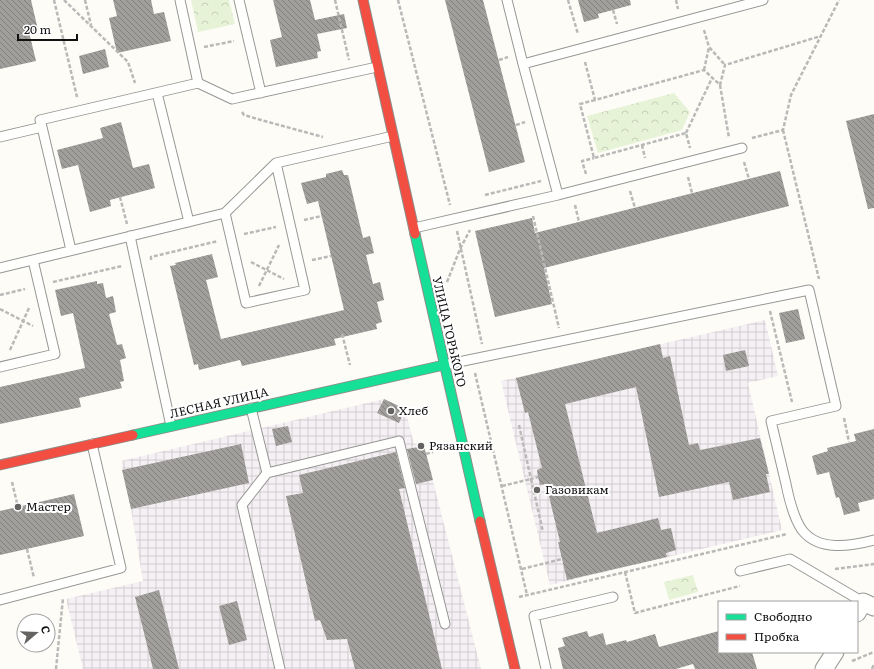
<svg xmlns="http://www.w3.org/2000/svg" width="874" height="669" font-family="Literata,serif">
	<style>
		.industrial { fill: url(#industrial-grid) }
		.park { fill: url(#park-crowns) }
		.building { fill: url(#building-back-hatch) }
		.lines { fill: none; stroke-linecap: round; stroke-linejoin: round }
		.lane-casing { stroke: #979795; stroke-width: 11 }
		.street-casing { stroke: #979795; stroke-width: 19 }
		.fast-casing { stroke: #8e8d8b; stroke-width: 11 }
		.jam-casing { stroke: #8e8d8b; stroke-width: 11 }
		.path { stroke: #b9b9b8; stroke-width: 2.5; stroke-dasharray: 4 2; stroke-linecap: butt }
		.lane { stroke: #fffffe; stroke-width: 9 }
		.street { stroke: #fffffe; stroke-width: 17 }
		.fast { stroke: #16e098; stroke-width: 9 }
		.jam { stroke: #f24e42; stroke-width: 9 }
		.poi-dot { fill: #646362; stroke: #fff; stroke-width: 1.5 }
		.labels { text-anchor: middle; stroke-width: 4; stroke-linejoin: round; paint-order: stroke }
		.street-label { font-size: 12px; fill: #111; stroke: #fff }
		.poi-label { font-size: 12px; fill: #111; stroke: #fff; text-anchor: start }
	</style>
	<defs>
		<pattern id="industrial-grid" width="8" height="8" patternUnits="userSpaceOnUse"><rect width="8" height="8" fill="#f5f0f3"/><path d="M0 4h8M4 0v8" fill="none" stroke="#d1cdcf"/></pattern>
		<pattern id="park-crowns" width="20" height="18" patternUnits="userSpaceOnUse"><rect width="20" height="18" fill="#e7f3d7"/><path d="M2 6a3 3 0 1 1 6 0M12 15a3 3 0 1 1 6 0" fill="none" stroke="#c5cfb8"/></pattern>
		<pattern id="building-back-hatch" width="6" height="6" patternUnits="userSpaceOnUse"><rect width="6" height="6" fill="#a19f9c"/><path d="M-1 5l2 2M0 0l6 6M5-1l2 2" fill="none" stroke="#82807e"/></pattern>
	</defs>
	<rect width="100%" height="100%" fill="#fdfcf7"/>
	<path class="industrial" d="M765 320 778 376 748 383 782 530 550 585 501 381Z
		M384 399 405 409 414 444 423 442 481 669H83L66 599 143 581 131 509 121 461Z"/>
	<path class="park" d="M191 0H229L235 24 198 32Z
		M674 93 690 112 682 130 598 153 587 116Z
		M693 575 698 592 669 600 664 582Z"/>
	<path class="building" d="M0 0H31L38 30 29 32 36 61 0 69Z
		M113 0H151L154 14 164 12 171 41 117 53 109 18 117 16Z
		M273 0H310L315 20 344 14 347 28 317 34 321 51 317 52 318 58 276 67 270 40 282 37Z
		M445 0H483L525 162 489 172Z
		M578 0H630L631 5 598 14 599 18 584 22Z
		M105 49 109 67 83 74 79 56Z
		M874 114V208L868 209 846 121Z
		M121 122 133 168 149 164 155 188 110 200 111 206 90 212 78 165 62 169 57 150 103 138 100 128Z
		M342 170 344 175H348L363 238 370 236 374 253 366 255 373 284 380 282 384 300 377 302 382 322 376 324 377 329 334 339 336 345 242 366 240 360 199 370 198 364 194 365 170 266 176 265 175 263 212 254 218 277 206 280 221 339 344 310 318 201 307 204 301 183 326 177V174Z
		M780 171 789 206 544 268 552 304 495 317 475 231 532 218 535 233Z
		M97 281V284L103 283 106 298 113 296 116 312 109 314 117 345 122 344 126 358 120 360 124 381 120 382 122 388 79 398 81 407 0 424V387L85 368 73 313 61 316 55 290Z
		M798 309 805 339 786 343 779 313Z
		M660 344 663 358 670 356 689 445 698 443 700 450 760 438 769 474H766L770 492 733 500 729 482 659 497 636 387 565 404 597 533 658 518 661 530 671 528 676 550 666 553 667 557 567 580 558 542H560L546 484 540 485 538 477 537 470 542 468 528 412 525 413 516 378Z
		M745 350 749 366 726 371 723 355Z
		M384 399 405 409 399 423 377 413Z
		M288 426 292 442 276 446 272 429Z
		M874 429V499L858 503 860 511 844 515 839 497 836 498 829 472 817 475 812 456 828 451 827 448 856 441 854 434Z
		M241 444 249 483 131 509 122 470Z
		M424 446 433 480 416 484 407 449Z
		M396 452 405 488 399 489 442 669H355L347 639 327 640 320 620 315 621 286 496 303 493 299 475Z
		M74 494 84 536 0 555V511Z
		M159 590 179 669H153L135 597Z
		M237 601 247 640 229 645 219 606Z
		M587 631 589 637 603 633 606 645 626 640 627 642 655 634 659 647 719 631V652H752L757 669H695L693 664 676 669H563L558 648 565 646 562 638Z"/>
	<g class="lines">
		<defs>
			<path id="lane" d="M180 0 198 83
				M239 0 261 93
				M507 0 523 64
				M157 93 189 222
				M42 127 71 250
				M0 137 42 127 40 120 198 83 232 99 377 67
				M742 148 558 195 523 64 763 0
				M225 213 246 303 305 290 276 163
				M414 228 558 195
				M130 236 171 426
				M0 268 225 213 276 163 393 136
				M444 365 809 290 836 406 771 421C776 442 781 463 786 484 789 499 793 517 802 530 819 552 851 546 874 540
				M0 367 55 354 33 260
				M251 408 267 473 399 441 445 624
				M267 473 242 505 280 669
				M740 571 790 559 863 602
				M0 600 121 568 92 444
				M546 669 534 616 613 597"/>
			<path id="street" d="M857 613 863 602 874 607
				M824 669 835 652"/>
			<path id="fast" d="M415 234 480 521
				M133 435 444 365"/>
			<path id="jam" d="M363 0 415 234
				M0 465 133 435
				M480 521 515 669"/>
		</defs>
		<use href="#lane" class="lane-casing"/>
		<use href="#street" class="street-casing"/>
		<use href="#fast" class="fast-casing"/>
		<use href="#jam" class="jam-casing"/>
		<path class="path" d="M54 0 77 97
			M64 0 128 62 135 83
			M85 0 91 25
			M335 0 349 60
			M398 0 450 205
			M568 0 578 34
			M676 0 678 9
			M613 10 617 24
			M704 30 709 47
			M204 47 234 41
			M499 60 508 57
			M585 62 595 100 704 70 720 85 725 65 821 36
			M704 70 709 47 725 65
			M720 85 729 138
			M595 100 580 104 594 158 686 133 690 148
			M242 112 244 115 261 120 323 137
			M516 125 525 122
			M783 130 819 279
			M686 133 712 78
			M752 138 783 130 791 95 839 0
			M642 145 645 158
			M744 162 749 179
			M586 174 582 161 594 158
			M688 177 692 193
			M630 191 635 208
			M485 195 541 181
			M120 197 127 224
			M575 205 579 222
			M533 216 559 328
			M304 220 322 216
			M457 231 482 344
			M244 234 276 227
			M151 260V257L218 241
			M312 260 331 256
			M251 262 284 279
			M53 282 122 266
			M447 282 460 249 470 230
			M259 286 279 245
			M0 295 25 289
			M0 309 33 326
			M770 311 792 402
			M342 334 350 365
			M10 350 29 308
			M475 373 527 595
			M844 418 849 442
			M519 425 531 479 538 477
			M426 454 433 452
			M12 482 18 507
			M502 486 531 479 543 532
			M27 549 34 578
			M522 569 562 559
			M835 569 874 564
			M625 572 635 613 740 586
			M519 597 787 534
			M852 661 874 652
			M56 669 63 598
			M872 669 874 664"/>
		<use href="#lane" class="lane"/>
		<use href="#street" class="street"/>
		<use href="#fast" class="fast"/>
		<use href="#jam" class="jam"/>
	</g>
	<g class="poi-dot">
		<circle cx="391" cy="411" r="4"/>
		<circle cx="421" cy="446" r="4"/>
		<circle cx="537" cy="490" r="4"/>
		<circle cx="18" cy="507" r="4"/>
	</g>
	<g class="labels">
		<g class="street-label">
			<text transform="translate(449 332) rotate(77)" y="4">УЛИЦА ГОРЬКОГО</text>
			<text transform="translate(219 403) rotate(-13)" y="4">ЛЕСНАЯ УЛИЦА</text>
		</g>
		<g class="poi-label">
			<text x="399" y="415">Хлеб</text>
			<text x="429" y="450">Рязанский</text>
			<text x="545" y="494">Газовикам</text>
			<text x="26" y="511">Мастер</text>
		</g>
	</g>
	<rect x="718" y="601" width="140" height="52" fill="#ffffff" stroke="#a0a0a0"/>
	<rect x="726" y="614" width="20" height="6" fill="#16e098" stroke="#a0a0a0"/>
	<text x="754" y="621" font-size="12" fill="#111111">Свободно</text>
	<rect x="726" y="634" width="20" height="6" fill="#f24e42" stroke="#a0a0a0"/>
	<text x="754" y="641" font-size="12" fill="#111111">Пробка</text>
	<g transform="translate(36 633) rotate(71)"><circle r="19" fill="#ffffff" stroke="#a0a0a0"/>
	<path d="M0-3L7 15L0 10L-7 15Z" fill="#646362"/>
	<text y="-6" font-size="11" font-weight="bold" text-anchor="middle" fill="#111111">С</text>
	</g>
	<path d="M18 34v6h59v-6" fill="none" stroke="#111111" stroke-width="2"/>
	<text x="24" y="34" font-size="12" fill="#111111" stroke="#ffffff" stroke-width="3" paint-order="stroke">20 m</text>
</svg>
